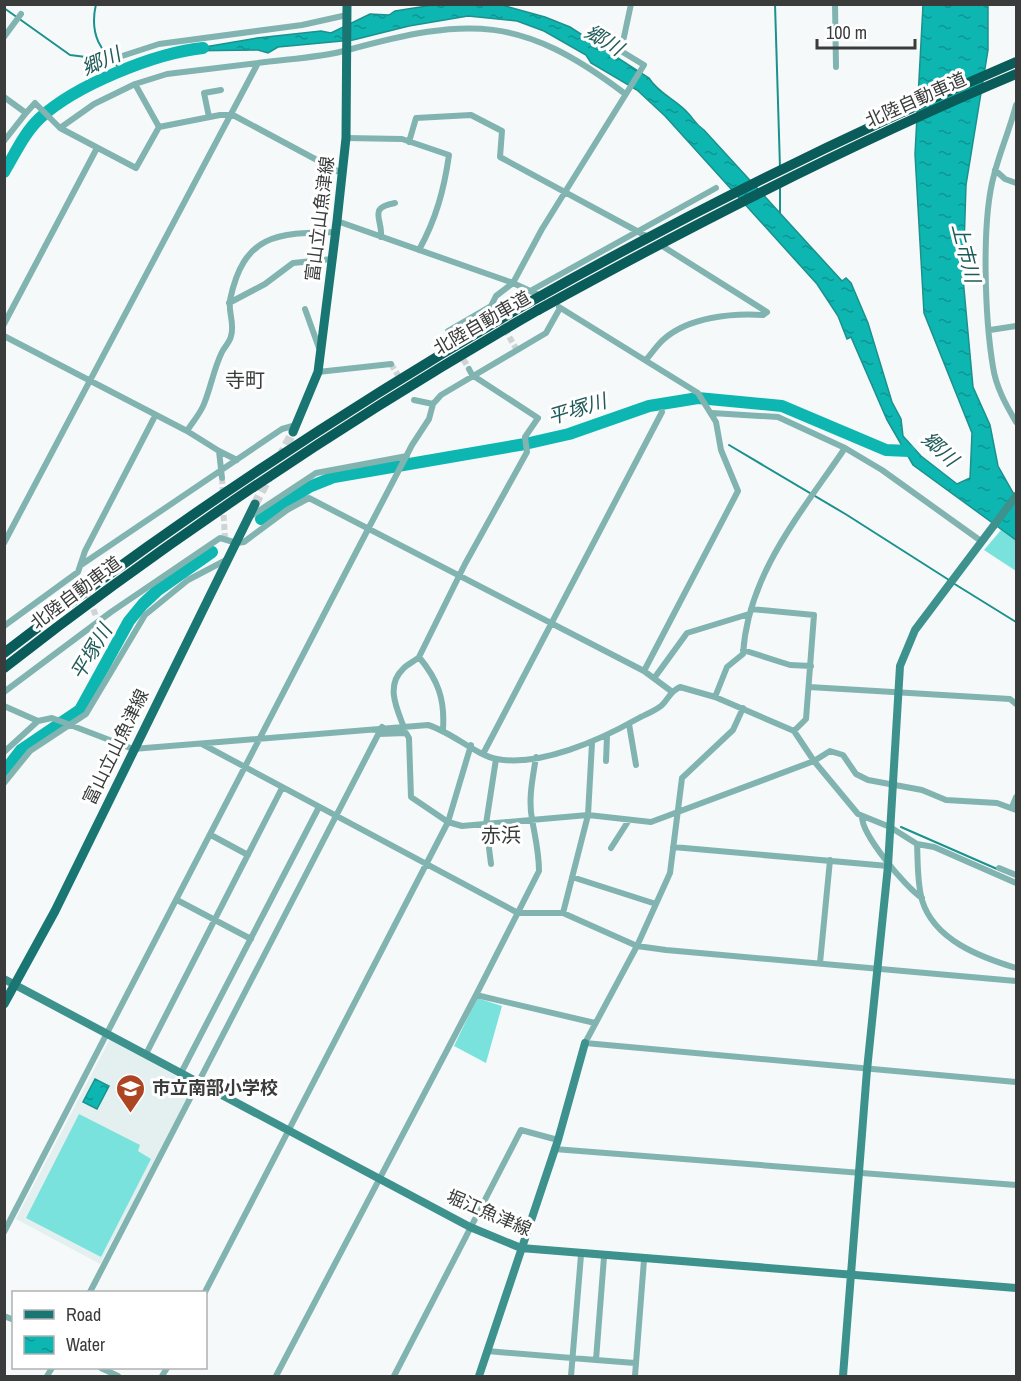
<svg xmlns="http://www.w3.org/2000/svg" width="1021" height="1381" font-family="'Archivo Narrow','Noto Sans JP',sans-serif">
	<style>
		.built { fill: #e3f0ef }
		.grass { fill: #7ae2dd }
		.water { fill: url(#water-ripples); stroke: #1b918e; stroke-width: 1.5 }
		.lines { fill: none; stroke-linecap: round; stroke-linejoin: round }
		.stream { stroke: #1b918e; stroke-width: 2 }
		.river { stroke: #0eb6b1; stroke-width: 12 }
		.street-tunnel { stroke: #d0d3d3; stroke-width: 6; stroke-dasharray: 6 3; stroke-linecap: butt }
		.primary-tunnel { stroke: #d0d3d3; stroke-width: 9; stroke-dasharray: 9 4.5; stroke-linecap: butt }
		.street { stroke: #81b4b1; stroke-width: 6 }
		.secondary { stroke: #3d928e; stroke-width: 8 }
		.primary { stroke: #1a7672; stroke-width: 9 }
		.highway { stroke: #095c59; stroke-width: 10 }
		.highway-bridge { stroke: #095c59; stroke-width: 10 }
		.labels { text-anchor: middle; stroke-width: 6; stroke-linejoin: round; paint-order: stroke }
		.street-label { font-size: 18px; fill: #3a3b3b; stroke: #fff }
		.poi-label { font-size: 18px; font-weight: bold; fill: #3a3b3b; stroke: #fff; text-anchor: start }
		.water-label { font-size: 20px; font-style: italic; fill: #215b59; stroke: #fff }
		.neighbourhood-label { font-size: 20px; fill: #3a3b3b; stroke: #fff }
	</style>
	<defs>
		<pattern id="water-ripples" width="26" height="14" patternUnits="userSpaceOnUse" patternTransform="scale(1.5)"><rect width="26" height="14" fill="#0eb6b1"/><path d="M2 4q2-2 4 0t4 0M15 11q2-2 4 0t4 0" fill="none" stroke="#0f9591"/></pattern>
	</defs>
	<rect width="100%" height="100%" fill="#f6f9f9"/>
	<path class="built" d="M110 1039 194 1086 100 1264 16 1219Z"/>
	<path class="grass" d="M1001 530 1016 540V571L984 550Z
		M477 998 502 1006 486 1063 454 1046Z
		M79 1114 140 1145 138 1151 151 1159 101 1257 26 1218Z"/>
	<path class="water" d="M433 5H502L545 17 570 27 649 78C658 93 675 99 688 113 694 119 695 124 704 130L842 281 846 278 851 283 868 323 892 402 901 419 903 436 921 456 957 484 970 478 972 433 924 313 915 154 923 5H988V50L966 185 963 278 973 387 990 425 998 466 1016 498V540L913 465 887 420 851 337 847 339 838 316 817 284 665 116 637 90 591 63 586 55 544 31 517 21 468 16 409 26 353 40 278 47 268 53 258 50 181 51 257 38 321 31 331 33 370 14 389 15 395 11Z
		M95 1079 109 1086 97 1109 83 1102Z"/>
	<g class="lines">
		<path class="stream" d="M96 4C89 35 100 51 123 71
			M775 4 780 168
			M4 8 70 55 110 60
			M780 188V213
			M729 445 847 515 949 580
			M953 583 1016 622
			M901 827 997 869"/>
		<path class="river" d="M4 172C15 154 24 133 40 118 76 85 155 53 203 48
			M261 519 309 487 334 477 525 444 569 434 649 406 698 398 782 406 886 450 909 451
			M4 772 21 750 80 710 129 621 143 604 158 590 212 552"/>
		<path class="street-tunnel" d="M491 306 517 350
			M450 336 469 369
			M391 364 401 380
			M222 478 223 495
			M223 506 225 538
			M80 576 96 616"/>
		<path class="primary-tunnel" d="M280 457 293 432
			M255 504 269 477"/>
		<path class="street" d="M835 4 836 67
			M4 37 21 14
			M119 57 159 44 302 25 347 15
			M258 63C287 59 319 58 348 50 469 17 521 15 624 93
			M4 97 26 113 35 103 60 128 136 168 159 127 220 115H233L343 174
			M1016 105C1010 129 1000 151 994 175 981 222 985 319 993 367 996 387 1006 405 1016 422
			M209 117 204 93 221 90
			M60 128 94 104 135 84 159 127
			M346 138 402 139 449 155C444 190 436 219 419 250
			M4 141 26 113
			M409 142 416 118 471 115 502 131 500 157 648 237
			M995 170 1005 179 1016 183
			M337 221 513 283 543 297
			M381 237C383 219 367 208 395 203
			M532 290 716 188
			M229 303 265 284 293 263 332 259
			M559 307 698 393 716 422 721 450 738 491 644 671
			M305 309 319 348
			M4 324 97 148
			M990 330 1016 326
			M4 336 187 431 219 451 222 478
			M450 336 448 331 491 306 496 296 513 283 542 229 644 65 621 51 631 4
			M646 360C652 353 657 345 664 339 689 317 732 313 763 315L767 312 659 244
			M318 372 391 364
			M414 400 433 404
			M712 413 778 417 845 448
			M187 431C192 423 200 414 204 404 211 387 214 368 222 352 225 346 230 342 231 336 235 324 228 312 230 300 244 234 276 233 335 232
			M219 451 237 460
			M251 516 316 473 407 456
			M4 543 258 63 167 74 135 84
			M81 565 282 429 296 425
			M751 609 814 615 806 719 794 731
			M4 626 78 572 85 551 155 416
			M743 650 790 665 811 666
			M655 677 687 633 749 614
			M809 687 1010 699 1016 704
			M4 692 111 612 220 538 237 543 244 542 287 510 309 498 644 671 671 691
			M715 697 727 667 743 654C748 573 802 512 845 448L882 470 981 541
			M4 706 38 721
			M743 708 733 730 682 778 670 873 637 946 585 1043 1016 1082
			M629 724 636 765
			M403 725C396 707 386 685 403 669 407 664 414 662 419 657
			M443 729C445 699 438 680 419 657L465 564 527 452 525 437 538 418 472 375 469 369
			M379 734 406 733 409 738 411 797 448 822 471 745
			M202 744 518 913H563L637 946 666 950 1016 981
			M4 752 38 721 52 718 133 749 428 725C452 732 477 756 497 759 540 767 600 740 637 719 644 715 655 711 661 706 669 699 669 692 680 687L715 697 794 731 814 761 858 814 890 827 917 844C918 862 917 882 922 900 934 940 980 957 1016 968
			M483 754 662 412
			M606 761 607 736
			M4 783 30 751 86 714 145 615 188 580 228 559
			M1012 807 1016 797
			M862 816C861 834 906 888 922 898
			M211 835 248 855
			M917 844 934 847 1016 883
			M673 847 888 866
			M611 848 629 820
			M491 864 486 824 496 759
			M999 868 1016 875
			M572 877 656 904
			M177 900 251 939
			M563 913 588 815 592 743
			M820 963 830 860
			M476 995 595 1023
			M146 1054 282 788
			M181 1073 319 807
			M554 1149 1016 1185
			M4 1232 351 562 412 445 429 419 433 404 441 395 546 333 560 308
			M604 1257 596 1360 635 1363
			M90 1292 382 727
			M205 1292 448 822 462 826 588 815 651 822 814 761 830 751 843 755 856 774 868 780 922 790 946 800 997 803 1016 810
			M4 1316 14 1320
			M487 1351 596 1360
			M101 1368 118 1376
			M47 1376 52 1368
			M162 1376 167 1368
			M276 1376 476 995 539 871C539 852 535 837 532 819 528 798 533 777 536 757
			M394 1376 521 1130 558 1140
			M571 1376 581 1255
			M635 1376 644 1260"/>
		<path class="secondary" d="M4 979 470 1227 521 1248 1016 1288
			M479 1376 558 1140 585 1043
			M843 1376 867 1070 888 866 900 666 915 630 1016 496"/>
		<path class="primary" d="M293 432 318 372 337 221 346 138 347 4
			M4 1004 55 911 255 504"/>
		<path class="highway" d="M4 653C171 524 346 408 528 303
			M4 668C174 535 352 417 538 310"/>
		<path class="highway-bridge" d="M528 303C687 214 849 133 1016 62
			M538 310C694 224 852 143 1016 74"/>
	</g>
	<defs>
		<symbol id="school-pin" viewBox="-11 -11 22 30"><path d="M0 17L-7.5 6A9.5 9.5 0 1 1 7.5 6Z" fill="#ad4523" stroke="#fff"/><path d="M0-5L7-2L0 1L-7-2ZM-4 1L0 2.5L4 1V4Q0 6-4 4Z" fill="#fff"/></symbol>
	</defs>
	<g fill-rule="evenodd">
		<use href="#school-pin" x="114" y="1072" width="33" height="45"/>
	</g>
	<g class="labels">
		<g class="street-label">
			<text transform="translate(916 100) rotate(-24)" y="6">北陸自動車道</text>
			<text transform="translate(320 219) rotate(-83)" y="6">富山立山魚津線</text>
			<text transform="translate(482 323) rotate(-30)" y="6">北陸自動車道</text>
			<text transform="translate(76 593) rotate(-37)" y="6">北陸自動車道</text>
			<text transform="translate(116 747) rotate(-64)" y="6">富山立山魚津線</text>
			<text transform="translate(489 1213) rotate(23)" y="6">堀江魚津線</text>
		</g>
		<g class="poi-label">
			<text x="152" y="1094">市立南部小学校</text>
		</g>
		<g class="water-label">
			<text transform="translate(604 40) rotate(31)" y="7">郷川</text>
			<text transform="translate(101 61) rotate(-24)" y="7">郷川</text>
			<text transform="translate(966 253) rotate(76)" y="7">上市川</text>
			<text transform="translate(577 409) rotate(-17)" y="7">平塚川</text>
			<text transform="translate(940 449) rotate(42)" y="7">郷川</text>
			<text transform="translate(91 652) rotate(-59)" y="7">平塚川</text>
		</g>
		<g class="neighbourhood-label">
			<text x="245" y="387">寺町</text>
			<text x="501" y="842">赤浜</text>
		</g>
	</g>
	<rect width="1021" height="1381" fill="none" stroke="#3a3b3b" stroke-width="12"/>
	<rect x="12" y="1291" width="195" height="78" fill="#ffffff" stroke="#b0b1b1" stroke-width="1.5"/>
	<rect x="24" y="1310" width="30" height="9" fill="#1a7672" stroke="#b0b1b1" stroke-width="1.5"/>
	<text x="66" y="1321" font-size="18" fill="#3a3b3b">Road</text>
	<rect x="24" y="1336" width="30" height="18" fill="url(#water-ripples)" stroke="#b0b1b1" stroke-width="1.5"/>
	<text x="66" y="1351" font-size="18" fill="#3a3b3b">Water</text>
	<path d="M817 39v9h98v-9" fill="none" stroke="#3a3b3b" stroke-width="3"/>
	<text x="826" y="39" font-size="18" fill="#3a3b3b" stroke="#ffffff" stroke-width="4.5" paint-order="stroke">100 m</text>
</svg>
